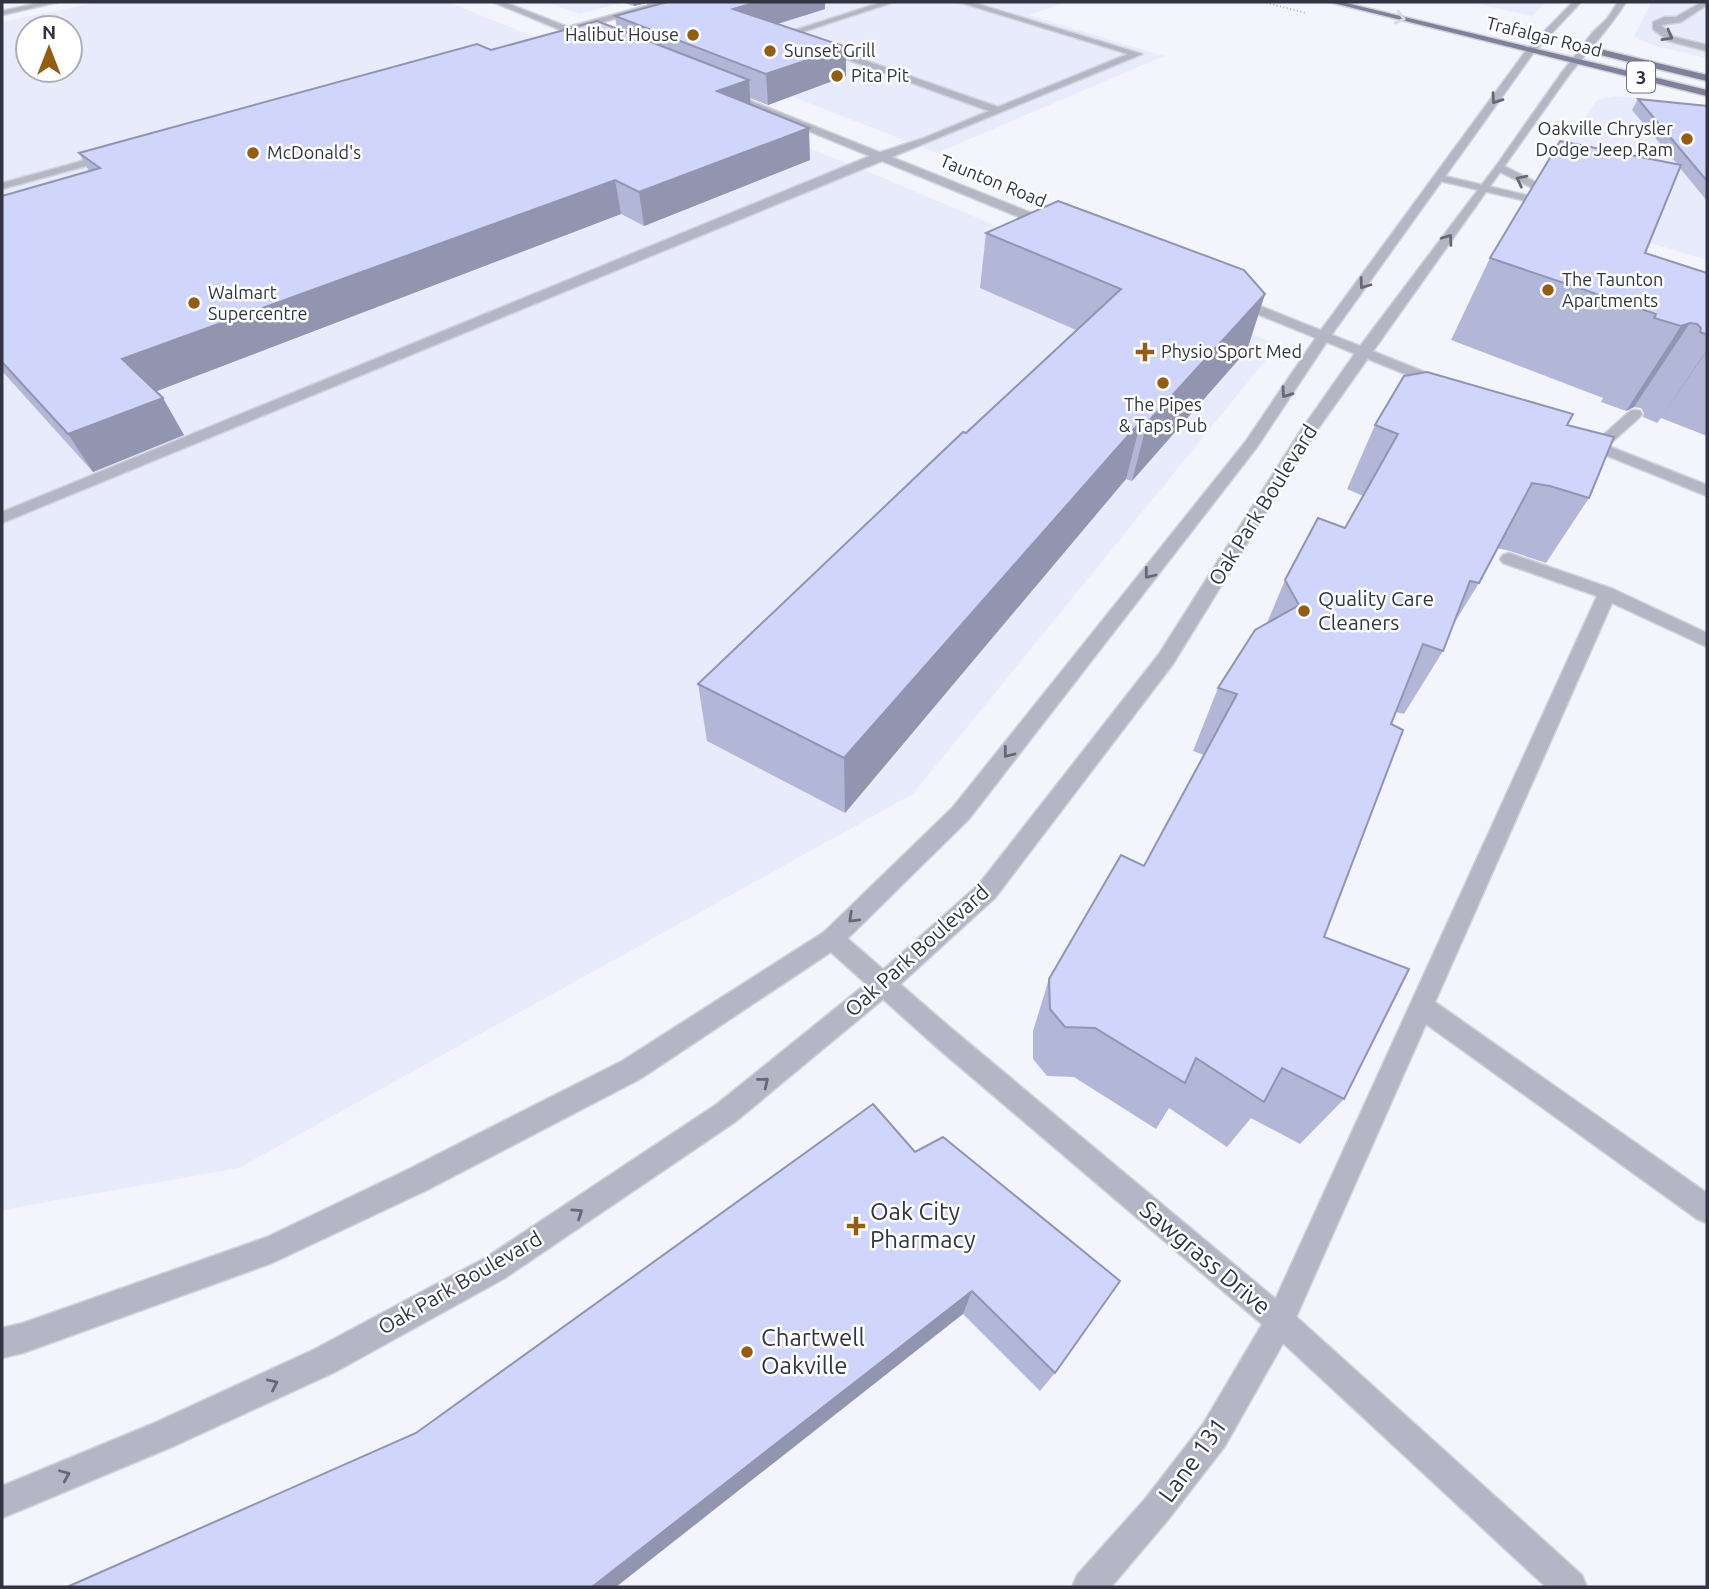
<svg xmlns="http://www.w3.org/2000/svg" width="1709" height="1589" font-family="Ubuntu,sans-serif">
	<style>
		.built { fill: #e8ebfb; fill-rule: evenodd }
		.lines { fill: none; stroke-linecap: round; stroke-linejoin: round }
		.service-casing { stroke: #d1d2da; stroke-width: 3 }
		.minor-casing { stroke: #d1d2da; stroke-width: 3 }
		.tertiary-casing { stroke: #d1d2da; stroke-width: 3 }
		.primary-casing { stroke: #d1d2da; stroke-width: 3 }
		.path { stroke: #b4b6bf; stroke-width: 2; stroke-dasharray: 1 2.5; stroke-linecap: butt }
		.service { fill: #b4b6c5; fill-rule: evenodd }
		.minor { fill: #b4b6c5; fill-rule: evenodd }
		.tertiary { fill: #b4b6c5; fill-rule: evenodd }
		.primary { fill: #7d819b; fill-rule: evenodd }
		.wall { fill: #b2b7d8 }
		.shaded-wall { fill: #9195b0 }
		.building { fill: #cfd5fb; stroke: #9195b0; stroke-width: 2 }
		.oneway { stroke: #d8d9e1 }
		.oneway2 { stroke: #666876 }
		.poi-dot { fill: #935d14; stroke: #fff; stroke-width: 2.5 }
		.labels { text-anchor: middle; stroke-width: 5; stroke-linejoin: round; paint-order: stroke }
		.far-poi-label { font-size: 18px; fill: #323441; stroke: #fff; text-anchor: start }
		.far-street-label { font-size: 18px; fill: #323441; stroke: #fff }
		.shield { fill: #fff; stroke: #70717a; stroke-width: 2 }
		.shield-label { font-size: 19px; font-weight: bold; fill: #323441 }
		.street-label { font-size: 21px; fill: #323441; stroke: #fff }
		.poi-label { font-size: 21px; fill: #323441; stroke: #fff; text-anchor: start }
		.near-poi-label { font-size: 24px; fill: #323441; stroke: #fff; text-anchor: start }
		.near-street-label { font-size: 24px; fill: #323441; stroke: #fff }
	</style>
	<rect width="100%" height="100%" fill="#f4f5fc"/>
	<path class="built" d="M98 2H448L881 177 1278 345 913 794 239 1168 2 1210V22ZM28 28H70V70H28Z
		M546 2H626L579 14Z
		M722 2H1066L1029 15 1164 56 937 153 623 31Z
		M1470 2H1547L1532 16Z
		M1651 2H1707V58L1652 45 1634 37Z
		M1614 96 1639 98 1707 116V260L1661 246 1518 213 1597 100Z"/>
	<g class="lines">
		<defs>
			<path id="service" d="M882 2H894L793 35 998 107 1128 54 959 2H971L1142 54 2 523V512L875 154 924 138 989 111 780 35Z
				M1702 2H1707V5L1681 22 1661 25 1674 37 1707 45V51L1668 41 1653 29V22L1664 17H1676Z
				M1496 166H1504L1563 196 1553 198 1496 170Z
				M1440 175 1556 202 1558 204 1552 207 1436 180 1434 178Z
				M1635 410 1640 411 1642 414 1640 417 1603 450H1593L1590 447 1593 444 1630 411Z
				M1509 553 1613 589 1707 633V647L1612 603 1435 1002 1707 1193V1223L1697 1219 1426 1024 1290 1331 1225 1446 1167 1521 1111 1587H1072L1077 1575 1145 1499 1203 1424 1270 1311 1597 596 1503 563 1500 559 1503 555Z"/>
			<path id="minor" d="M43 2H58L2 15V11Z
				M493 2H504L568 27 660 2H672L576 30 595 38V42L592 43Z
				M726 91 1054 222 1056 225 1046 228 723 96 721 94Z
				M111 153 116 156 115 158 2 189V183Z
				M1235 296 1447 381 1449 384 1447 387H1437L1230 303V297Z
				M1583 436 1707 485V496L1578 444 1575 441 1578 438Z
				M832 929 840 932 952 1029 1290 1311 1582 1575 1587 1587H1546L1270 1331 934 1045 824 946 820 939 824 932Z"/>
			<path id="tertiary" d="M1573 2H1581L1534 52 1330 337 1257 447 969 819 840 946 640 1079 427 1190 272 1263 23 1353 2 1358V1328L23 1323 267 1237 407 1170 622 1061 824 932 953 807 1246 441 1319 333 1528 48Z
				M1618 2H1626C1609 29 1586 53 1566 79L1315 433 1173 664 995 898 893 991 735 1122 505 1278 335 1372 174 1446 2 1518V1486L152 1424 313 1350 485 1258 717 1104 877 975 979 884 1159 654 1299 433 1358 349 1496 166 1560 75 1593 32 1607 19Z"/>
			<path id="primary" d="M1329 2H1342L1707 90V96Z
				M1587 46 1707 75V81L1584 51 1582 49Z"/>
		</defs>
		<use href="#service" class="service-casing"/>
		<use href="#minor" class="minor-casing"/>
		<use href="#tertiary" class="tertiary-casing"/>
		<use href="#primary" class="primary-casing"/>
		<path class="path" d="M1263 2 1306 13"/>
		<use href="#service" class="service"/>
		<use href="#minor" class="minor"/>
		<use href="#tertiary" class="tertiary"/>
		<use href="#primary" class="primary"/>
	</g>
	<path class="wall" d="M621 2H825V9L778 24 846 76 768 105 750 98V104L810 160 644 226 621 214 156 391 184 435 93 472 2 371V196L89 171 79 153 491 50 617 29 615 16 647 7V3L634 6Z
		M1638 99 1707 106V201L1680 168 1645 253 1707 273V436L1661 418 1657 423 1643 417 1644 413 1641 408 1634 407 1626 411 1601 402 1603 398 1451 340 1490 258 1678 165 1632 110Z
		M986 233 1265 294 1247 350 1132 481 1126 479 845 813 707 741 698 684 1076 330 980 288Z
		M1375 425H1567L1589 498 1546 563 1510 551 1497 548 1479 583 1453 625 1443 651 1404 714 1396 712 1391 724 1324 937 1344 1099 1300 1144 1251 1118 1227 1147 1169 1108 1156 1129 1074 1077 1047 1076 1033 1059V1031L1049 979 1144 866 1204 755 1193 751 1218 688 1267 623 1285 580 1345 528 1363 496 1347 489Z
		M915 1152 1055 1373 1040 1391 963 1314 416 1433Z"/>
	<path class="shaded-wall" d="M633 2H647V3L634 6Z
		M757 2H825V9L735 37 733 9Z
		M846 47V76L768 105 766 74Z
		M749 80 751 111 717 91Z
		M809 128 810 160 644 226 639 192Z
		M615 180 621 214 144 396 122 359Z
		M1265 294 1247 350 1132 481 1147 423Z
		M1690 323 1634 407 1626 411 1681 326Z
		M1707 350V351L1657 423Z
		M163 398 184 435 93 472 68 434Z
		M1141 421 1126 479 845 813 844 758Z
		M972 1291 963 1314 616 1587H592Z"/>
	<path class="building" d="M667 2H757L733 9 846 47 766 74 615 16Z
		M597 21 749 80 717 91 809 128 639 192 615 180 122 359 163 398 68 434 2 362V196L100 168 79 153 477 44 491 50Z
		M1638 99 1707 106V181Z
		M1560 141 1681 165 1645 253 1707 273V335L1700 332 1701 328 1697 324 1690 323 1681 326 1654 318 1656 314 1490 258Z
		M1058 201 1244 270 1265 294 1147 423 1141 421 844 758 698 684 963 432 966 433 1121 289 986 233Z
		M1427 372 1573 414 1567 425 1614 437 1589 498 1550 486 1532 483 1479 583 1470 581 1443 651 1423 644 1391 724 1403 730 1324 937 1409 969 1344 1099 1282 1068 1264 1102 1196 1058 1185 1083 1095 1028 1065 1027 1050 1009 1049 979 1121 855 1144 866 1237 694 1218 688 1255 630 1299 605 1285 580 1318 518 1345 528 1398 434 1375 425 1404 376Z
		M873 1104 915 1152 943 1137 1120 1281 1055 1373 972 1291 592 1587H67L416 1433Z"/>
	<defs><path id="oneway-chevron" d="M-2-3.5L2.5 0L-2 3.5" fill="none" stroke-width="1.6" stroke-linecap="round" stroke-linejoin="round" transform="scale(1.75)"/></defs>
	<use class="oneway" href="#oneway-chevron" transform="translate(1400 18) rotate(14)"/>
	<g class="oneway2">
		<use href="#oneway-chevron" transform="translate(1668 36) rotate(29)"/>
		<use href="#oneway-chevron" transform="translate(1496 99) rotate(125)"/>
		<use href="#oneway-chevron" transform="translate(1521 180) rotate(-153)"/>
		<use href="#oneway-chevron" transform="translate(1448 239) rotate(-54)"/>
		<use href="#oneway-chevron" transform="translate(1364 284) rotate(126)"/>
		<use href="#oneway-chevron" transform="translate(1286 393) rotate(125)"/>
		<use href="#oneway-chevron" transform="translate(1149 574) rotate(128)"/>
		<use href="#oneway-chevron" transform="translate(1008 753) rotate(128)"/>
		<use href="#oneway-chevron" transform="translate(853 918) rotate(136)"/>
		<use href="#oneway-chevron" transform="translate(764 1082) rotate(-39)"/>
		<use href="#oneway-chevron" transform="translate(578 1213) rotate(-34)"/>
		<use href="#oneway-chevron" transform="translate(273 1384) rotate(-25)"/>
		<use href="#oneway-chevron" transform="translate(65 1475) rotate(-23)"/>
	</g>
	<g class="poi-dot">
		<circle cx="693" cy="35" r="7"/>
		<circle cx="770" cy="51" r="7"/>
		<circle cx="837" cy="76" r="7"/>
		<circle cx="1687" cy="139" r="7"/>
		<circle cx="253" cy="153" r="7"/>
		<circle cx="1548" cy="290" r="7"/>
		<circle cx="194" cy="303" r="7"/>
		<path d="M1141.5 341.5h7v7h7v7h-7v7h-7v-7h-7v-7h7z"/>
		<circle cx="1163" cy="383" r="7"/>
		<circle cx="1304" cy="611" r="7"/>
		<path d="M852.5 1215.5h7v7h7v7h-7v7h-7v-7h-7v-7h7z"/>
		<circle cx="747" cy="1352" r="7"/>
	</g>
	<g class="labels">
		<g class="far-poi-label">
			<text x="679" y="41" text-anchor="end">Halibut House</text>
			<text x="784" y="57">Sunset Grill</text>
			<text x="851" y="82">Pita Pit</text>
			<text x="1673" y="135" text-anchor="end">Oakville Chrysler<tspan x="1673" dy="21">Dodge Jeep Ram</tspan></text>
			<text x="267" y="159">McDonald's</text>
			<text x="1562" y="286">The Taunton<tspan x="1562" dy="21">Apartments</tspan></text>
			<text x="208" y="299">Walmart<tspan x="208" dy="21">Supercentre</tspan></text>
			<text x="1161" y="358">Physio Sport Med</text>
			<text x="1163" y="411" text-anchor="middle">The Pipes<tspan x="1163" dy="21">&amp; Taps Pub</tspan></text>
		</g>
		<g class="far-street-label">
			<text transform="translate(1544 37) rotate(14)" y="6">Trafalgar Road</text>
			<text transform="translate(993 181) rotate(22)" y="6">Taunton Road</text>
		</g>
		<rect class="shield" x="1627" y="61.5" width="28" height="31" rx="5"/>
		<g class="shield-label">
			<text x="1641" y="84">3</text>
		</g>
		<g class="street-label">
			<text transform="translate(1263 505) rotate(-58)" y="7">Oak Park Boulevard</text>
			<text transform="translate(917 951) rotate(-42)" y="7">Oak Park Boulevard</text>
			<text transform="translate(460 1283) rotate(-30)" y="7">Oak Park Boulevard</text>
		</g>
		<g class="poi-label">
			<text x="1318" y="606">Quality Care<tspan x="1318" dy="24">Cleaners</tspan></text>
		</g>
		<g class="near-poi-label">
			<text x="870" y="1220">Oak City<tspan x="870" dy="28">Pharmacy</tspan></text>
			<text x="761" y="1346">Chartwell<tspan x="761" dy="28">Oakville</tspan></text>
		</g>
		<g class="near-street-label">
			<text transform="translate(1205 1258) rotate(40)" y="8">Sawgrass Drive</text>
			<text transform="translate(1193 1460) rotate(-54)" y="8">Lane 131</text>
		</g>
	</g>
	<rect width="1709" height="1589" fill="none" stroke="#323441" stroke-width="7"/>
	<g transform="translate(49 49)"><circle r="33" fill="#ffffff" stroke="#adaeb3" stroke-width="2"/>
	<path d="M0-5L12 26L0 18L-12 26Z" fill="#935d14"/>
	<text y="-10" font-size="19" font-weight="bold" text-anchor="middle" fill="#323441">N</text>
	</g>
</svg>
